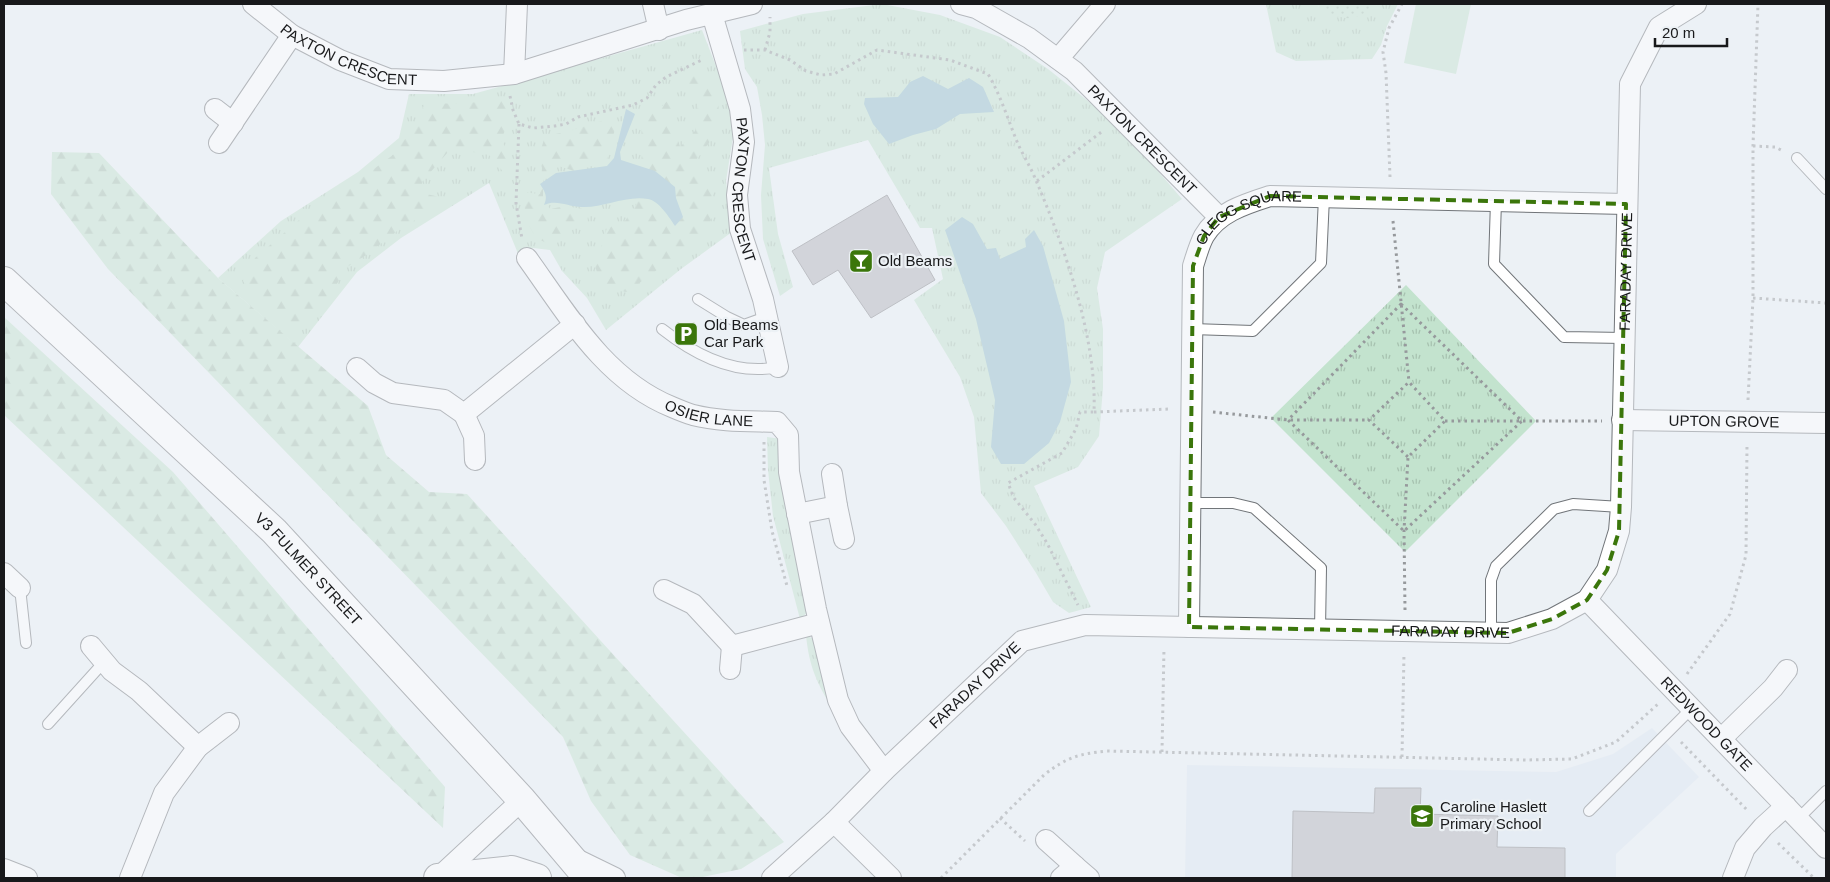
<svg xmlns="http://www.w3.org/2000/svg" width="1830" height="882" font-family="Helvetica,sans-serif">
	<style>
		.built { fill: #dce7f1 }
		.grass { fill: url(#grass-tufts) }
		.forest { fill: url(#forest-firs) }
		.park { fill: url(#park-dots) }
		.pitch { fill: #c3e3ce }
		.water { fill: #92bdc9 }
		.building { fill: #b2b2b8; stroke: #84858a }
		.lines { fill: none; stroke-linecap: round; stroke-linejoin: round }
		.lane-casing { stroke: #717579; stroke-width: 12 }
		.street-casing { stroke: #717579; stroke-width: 22 }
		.secondary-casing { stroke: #717579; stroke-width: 30 }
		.path { stroke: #96999c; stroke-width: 3; stroke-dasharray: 2.5 4; stroke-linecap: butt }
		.lane { stroke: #fff; stroke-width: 10 }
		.street { stroke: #fff; stroke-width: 20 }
		.secondary { stroke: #fff; stroke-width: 28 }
		.marked { fill: none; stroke: #3b760b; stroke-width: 4; stroke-dasharray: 10 6; stroke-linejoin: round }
		.labels { text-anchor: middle; stroke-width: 4.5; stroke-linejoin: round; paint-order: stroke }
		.street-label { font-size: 15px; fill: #18191b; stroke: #ecf1f5 }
		.poi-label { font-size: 15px; fill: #18191b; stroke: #ecf1f5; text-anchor: start }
	</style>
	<defs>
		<pattern id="grass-tufts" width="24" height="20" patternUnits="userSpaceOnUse" patternTransform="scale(1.25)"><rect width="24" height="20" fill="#c3e3ce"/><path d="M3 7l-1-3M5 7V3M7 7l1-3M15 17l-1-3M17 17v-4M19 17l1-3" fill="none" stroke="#a7c2b0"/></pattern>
		<pattern id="forest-firs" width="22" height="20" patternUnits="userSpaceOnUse" patternTransform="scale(1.25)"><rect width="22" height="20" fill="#c3e3ce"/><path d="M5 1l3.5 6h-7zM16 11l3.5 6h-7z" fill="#a7c2b0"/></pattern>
		<pattern id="park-dots" width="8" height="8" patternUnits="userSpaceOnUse" patternTransform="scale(1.25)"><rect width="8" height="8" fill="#c3e3ce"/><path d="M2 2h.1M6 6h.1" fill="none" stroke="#a7c2b0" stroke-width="1.8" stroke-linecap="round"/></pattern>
	</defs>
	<rect width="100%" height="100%" fill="#ecf1f5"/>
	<path class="built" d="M1652 728 1699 777 1616 854V878H1185L1187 765 1556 772 1613 754Z"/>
	<path class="grass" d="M882 4 940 15 1000 37 1048 69 1103 113 1151 163 1182 199 1105 252 1097 288 1103 329V388L1099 436 1078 467 1034 486 1091 607 1069 613 1053 602 1036 573 1006 526 981 493 974 417 960 377 914 300 943 279 932 228H920L868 140 769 168 778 234 793 287 780 296 763 239 761 195 765 145 762 115 757 87 745 69 740 31 803 14Z
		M1266 4H1317L1319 7H1375L1377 4H1398L1387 26 1381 45 1372 59 1296 61 1276 52Z
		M702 30 736 118 726 181 732 232 681 269 606 330 587 298 562 271 550 250 533 248 519 256 489 183 401 238 357 272 298 347 218 278 281 221 358 172 399 138 409 94H473Z
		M1406 285 1536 421 1405 552 1271 418Z
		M767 437 782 439 810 610 800 619 773 516 768 470Z
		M806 635 817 641 833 709C817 684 809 666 806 635Z"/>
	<path class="forest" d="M714 71 719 111 717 132 694 163 711 184 715 212 702 237 627 292 602 288 595 266 607 228 625 221 636 205 642 154 641 113 656 112 675 93 673 122 680 147 695 131 698 103 685 77Z
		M504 97 509 121 501 140 513 160 506 175 489 155 467 151 448 152 422 182V193L444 198 440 205 397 231 368 254 347 267 323 307 294 337 243 281 255 258 306 214 345 190 393 155 416 124 425 103C453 104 476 104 504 97Z
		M611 118 616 125 607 160 586 161 574 171 559 166 543 179V199L550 209 566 206 588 210 587 230 582 216 564 237 553 246 536 238 527 222 522 192 540 194 542 168 539 156 545 136 566 132Z
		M52 152 99 153 218 278 368 406 386 455 429 492 467 494 784 842 741 869 698 878H682L630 855 591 801 563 737 108 269 51 194Z
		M4 317 173 472 445 787 443 828 4 415Z"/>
	<path class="park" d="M1317 4H1377L1376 7C1369 10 1361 16 1353 18 1344 20 1321 12 1317 4Z"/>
	<path class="pitch" d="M1416 4H1471L1456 74 1404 63Z"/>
	<path class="water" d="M923 76 948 89 969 78 983 87 994 112 960 114 936 129 913 135 889 144 873 124 864 104 865 98 898 97 910 82Z
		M626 109 635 114 620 152 621 160 655 171 675 187 676 198 683 217 675 226C669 217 659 201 648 199 626 195 603 208 582 207 568 207 557 199 544 205 548 196 545 192 540 184L556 173 607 166 614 158Z
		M962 217 973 224 987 249 996 248 1000 259 1026 247 1025 239 1034 230 1043 246 1064 321 1071 382 1060 422 1049 443 1024 464H1001L991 447 995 400 976 319 945 230Z"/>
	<path class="building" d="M887 195 935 280 871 318 838 270 813 285 792 251Z
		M1375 788H1421L1420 814 1498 816 1497 847 1565 848V878H1292L1293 811 1374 813Z"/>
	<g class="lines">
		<defs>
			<path id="lane" d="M1797 158 1826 189
				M1496 201 1494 264 1564 337 1624 338
				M698 299 727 317 744 325 766 317
				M662 329C695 355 735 376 778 367
				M1192 329 1253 331 1321 263 1324 197
				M1190 503H1233L1254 508 1321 568 1320 630
				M20 588 26 643
				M1491 633V580L1496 566 1554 509 1573 504 1621 507
				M48 724 104 662
				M1589 811 1692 708
				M1798 819 1826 791"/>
			<g id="street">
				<path id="s1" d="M253 4 292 35 340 60 389 79 444 81 514 74 686 20 752 4"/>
				<path d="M653 4 659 30"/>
				<path id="s2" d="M961 4 976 8 1029 38 1074 71 1219 217"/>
				<path id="s3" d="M712 14 740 109 744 142 737 195 740 229 763 299 778 367"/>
				<path d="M1058 59 1105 4"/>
				<path d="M514 74 517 4"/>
				<path d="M215 109 233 123"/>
				<path d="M219 143 292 35"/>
				<path id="s4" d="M527 258C568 315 605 380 672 407 679 410 686 413 693 415 721 422 749 421 777 422L788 435 789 472 816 609 838 700 850 726 884 771"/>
				<path d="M357 368 374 383 393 393 444 400 464 414 575 324"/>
				<path d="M464 414 474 436 475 460"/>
				<path id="s5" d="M1622 420 1826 423"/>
				<path d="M832 474 837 506"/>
				<path d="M797 514 837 506 844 539"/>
				<path d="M4 573 20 588"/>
				<path d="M664 590 693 604 732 646 819 623"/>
				<path id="s6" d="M1587 600 1826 848"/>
				<path id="s7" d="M1189 627 1193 266C1196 257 1199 245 1204 236 1218 212 1245 204 1270 196L1626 204"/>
				<path d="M91 646 112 671 139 691 198 747"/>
				<path d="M730 669 732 646"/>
				<path d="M1722 738 1773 688 1787 670"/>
				<path d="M834 822 891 878"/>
				<path d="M1046 840 1075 866"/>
				<path d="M574 858 615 878"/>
				<path d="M4 869 27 878"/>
				<path d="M130 878 164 793 198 747 229 723"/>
				<path d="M438 878 522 800"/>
				<path id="s8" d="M772 878 834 822 884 771 1022 641 1085 625 1508 633 1552 619 1587 600 1607 570 1619 531 1621 507 1630 84 1659 27 1696 4"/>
				<path d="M1061 878 1075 866 1089 878"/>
				<path d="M1733 878 1745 848 1763 827 1786 806"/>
			</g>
			<g id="secondary">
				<path id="s9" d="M4 281 274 531 522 800 588 878"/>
				<path d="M438 878 512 870 537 878"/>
			</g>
		</defs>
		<use href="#lane" class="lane-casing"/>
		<use href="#street" class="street-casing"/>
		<use href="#secondary" class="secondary-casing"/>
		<path class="path" d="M744 50H765L790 60 806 71 821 75 834 74 877 50 950 60 988 74C1001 96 1008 120 1018 144 1023 155 1030 166 1035 178 1064 246 1097 337 1094 412H1080L1076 429 1062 453 1008 483 1014 498 1035 524 1047 543 1078 605
			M765 50 770 32V17
			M510 96 513 110 519 124 533 128 555 126 566 124 578 117 633 105 647 98 656 85 666 77 704 59
			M519 124 516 203 522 239
			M1753 146 1775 147 1783 151
			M1390 177 1386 73 1383 52 1389 28 1402 4
			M1037 181 1104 130
			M1393 221 1409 382
			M1753 298 1826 303
			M1401 304 1522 421 1404 531 1288 420Z
			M1748 400 1753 298V146L1758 4
			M1094 412 1169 409
			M1213 412 1288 420H1369
			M1445 421H1602
			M764 442V480L772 531 787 586
			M1405 610 1404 531 1408 457 1445 421 1409 382 1369 420 1408 457
			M1687 674 1730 614 1746 555 1747 444
			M1681 742 1748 811
			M1162 752 1164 648
			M1402 757 1404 653
			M1000 818 1025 841
			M1778 843 1814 878
			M941 878 1045 774C1068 757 1078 754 1107 751L1526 760 1572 759 1616 742 1658 704"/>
		<use href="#lane" class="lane"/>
		<use href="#street" class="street"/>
		<use href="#secondary" class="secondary"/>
	</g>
	<path d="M0 0H1830V882H0ZM1270 196 1626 204 1619 531 1607 570 1587 600 1552 619 1508 633 1189 627 1193 266 1204 236 1219 217Z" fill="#ecf1f5" fill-opacity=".55" fill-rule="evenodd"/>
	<path class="marked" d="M1270 196 1626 204 1619 531 1607 570 1587 600 1552 619 1508 633 1189 627 1193 266 1204 236 1219 217Z"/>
	<defs>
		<symbol id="bar-square" viewBox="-11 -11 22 22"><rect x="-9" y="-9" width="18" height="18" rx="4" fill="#3b760b" stroke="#ecf1f5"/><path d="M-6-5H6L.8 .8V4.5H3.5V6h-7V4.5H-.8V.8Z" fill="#fff"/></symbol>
		<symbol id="parking-square" viewBox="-11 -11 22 22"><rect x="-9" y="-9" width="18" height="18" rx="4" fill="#3b760b" stroke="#ecf1f5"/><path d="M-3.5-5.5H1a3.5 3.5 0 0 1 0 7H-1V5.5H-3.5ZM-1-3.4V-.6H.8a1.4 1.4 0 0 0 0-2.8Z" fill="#fff"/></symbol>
		<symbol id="school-square" viewBox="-11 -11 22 22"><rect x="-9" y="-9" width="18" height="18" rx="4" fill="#3b760b" stroke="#ecf1f5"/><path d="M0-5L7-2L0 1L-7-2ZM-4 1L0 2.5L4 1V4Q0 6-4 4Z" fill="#fff"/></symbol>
	</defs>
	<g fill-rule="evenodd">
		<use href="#bar-square" x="847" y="247" width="28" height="28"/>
		<use href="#parking-square" x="672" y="320" width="28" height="28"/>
		<use href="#school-square" x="1408" y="802" width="28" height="28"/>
	</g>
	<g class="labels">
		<g class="street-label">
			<text dy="5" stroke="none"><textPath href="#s1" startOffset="111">PAXTON CRESCENT</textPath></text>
			<text dy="5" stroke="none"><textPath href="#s2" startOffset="229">PAXTON CRESCENT</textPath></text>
			<text dy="5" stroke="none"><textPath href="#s3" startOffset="181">PAXTON CRESCENT</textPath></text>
			<text dy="5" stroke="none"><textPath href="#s7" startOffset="444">CLEGG SQUARE</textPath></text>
			<text dy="5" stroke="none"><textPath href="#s8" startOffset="1255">FARADAY DRIVE</textPath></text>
			<text dy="5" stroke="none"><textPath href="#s4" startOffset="249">OSIER LANE</textPath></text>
			<text dy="5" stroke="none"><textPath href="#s5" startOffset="102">UPTON GROVE</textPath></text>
			<text dy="5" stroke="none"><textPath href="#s9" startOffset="419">V3 FULMER STREET</textPath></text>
			<text dy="5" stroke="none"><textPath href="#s8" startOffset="775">FARADAY DRIVE</textPath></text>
			<text dy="5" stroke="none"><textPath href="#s8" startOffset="280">FARADAY DRIVE</textPath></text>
			<text dy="5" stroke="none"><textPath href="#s6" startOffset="172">REDWOOD GATE</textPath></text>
		</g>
		<g class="poi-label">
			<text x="878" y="266">Old Beams</text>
			<text x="704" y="330">Old Beams<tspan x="704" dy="17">Car Park</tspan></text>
			<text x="1440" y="812">Caroline Haslett<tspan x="1440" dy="17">Primary School</tspan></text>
		</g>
	</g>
	<rect width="1830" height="882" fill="none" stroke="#18191b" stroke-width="10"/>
	<path d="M1655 38v8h72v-8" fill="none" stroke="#18191b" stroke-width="2.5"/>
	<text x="1662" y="38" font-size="15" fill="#18191b" stroke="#ecf1f5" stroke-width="4" paint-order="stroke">20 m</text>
</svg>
